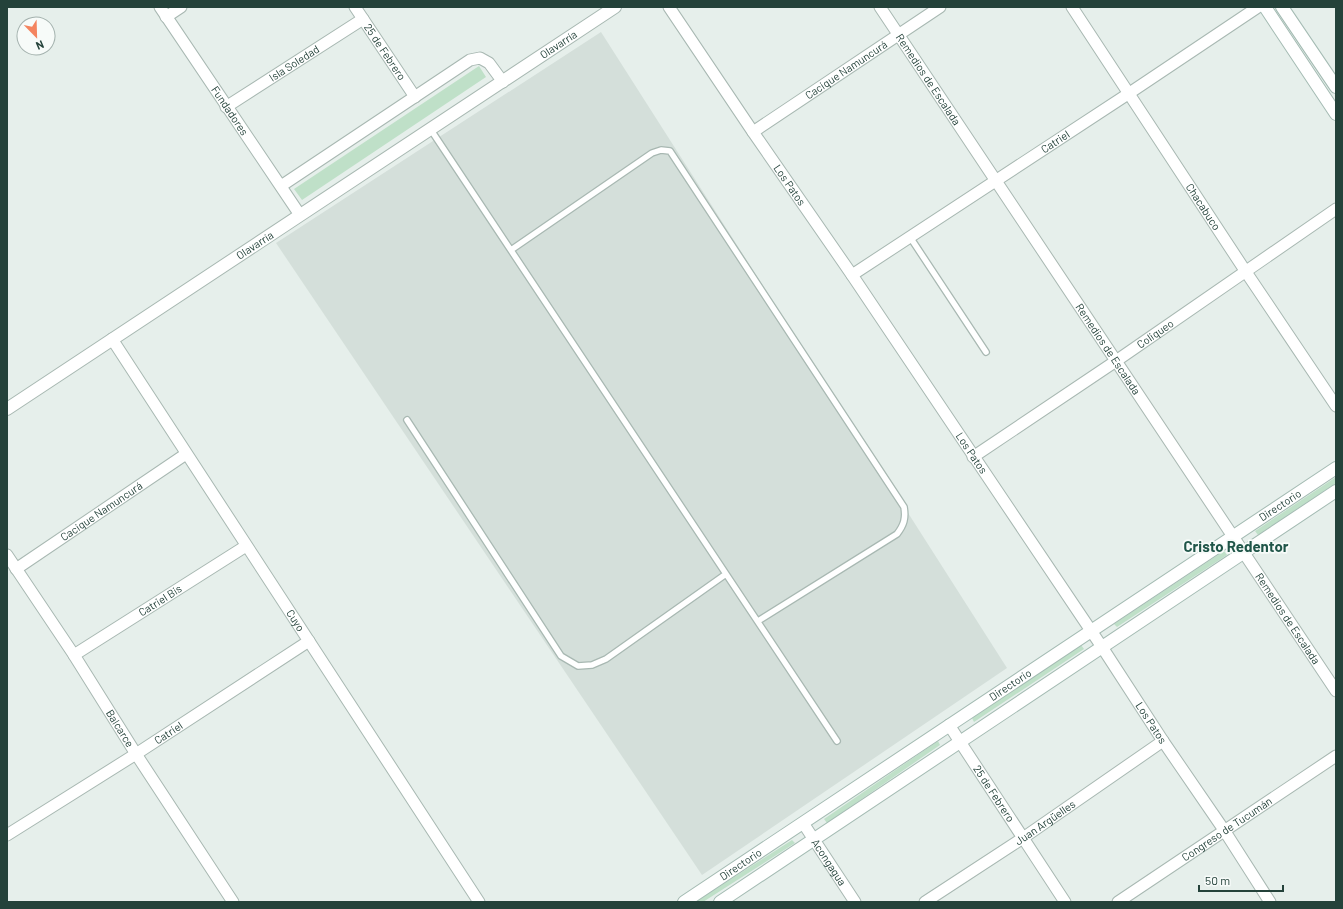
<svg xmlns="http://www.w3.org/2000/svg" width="1343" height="909" font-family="Barlow,sans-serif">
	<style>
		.built { fill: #d4dfda }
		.green { fill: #bfe0c8 }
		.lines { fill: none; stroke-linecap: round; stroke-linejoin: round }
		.service-casing { stroke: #a8b8b2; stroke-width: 8 }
		.minor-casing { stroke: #a8b8b2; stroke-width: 13 }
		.tertiary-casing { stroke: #a8b8b2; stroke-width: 14 }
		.secondary-casing { stroke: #a4bbb3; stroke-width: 14 }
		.service { stroke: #fff; stroke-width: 5.5 }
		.minor { stroke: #fff; stroke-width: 11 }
		.tertiary { stroke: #fff; stroke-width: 12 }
		.secondary { stroke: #fff; stroke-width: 12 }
		.labels { text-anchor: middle; stroke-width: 3.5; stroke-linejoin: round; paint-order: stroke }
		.street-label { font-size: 11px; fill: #24423a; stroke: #f7fbf9 }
		.district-label { font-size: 15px; font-weight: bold; fill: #1f5548; stroke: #f7fbf9 }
	</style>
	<rect width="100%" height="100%" fill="#e6efeb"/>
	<path class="built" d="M601 32 1007 668 702 875 276 243Z"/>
	<path class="green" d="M479 66 486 77 302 200 294 189Z
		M1336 477V483L1258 535 1255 531Z
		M1224 551 1227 555 1117 627 1114 624Z
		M1081 645 1084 649 974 722 972 718Z
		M938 741 940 745 827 823 824 819Z
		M792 840 795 843 703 902H695Z"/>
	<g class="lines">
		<defs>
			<path id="service" d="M431 130 837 741
				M910 237 986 352
				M511 250 652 153 661 150 670 151 904 507C906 518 904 525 897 534L758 621
				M407 420 561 656 578 666 592 665 606 659 726 574"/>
			<g id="minor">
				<path id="s1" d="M160 7 300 215"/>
				<path id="s2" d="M355 7 415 97"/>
				<path id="s3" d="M669 7 753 132 852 275 1102 647 1163 741 1224 830 1270 902"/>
				<path id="s4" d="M880 7 1336 691"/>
				<path id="s5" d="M1072 7 1246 272 1336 406"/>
				<path d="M166 17 181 7"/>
				<path id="s6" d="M226 107 363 19"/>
				<path id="s7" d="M753 132 940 7"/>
				<path d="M281 186 470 60 480 58 489 63 503 82"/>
				<path id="s8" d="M852 275 1128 94 1258 7"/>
				<path id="s9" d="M112 339 479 902"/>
				<path id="s10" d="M973 457 1116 361 1336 209"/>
				<path id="s11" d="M7 555 74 655 136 754 233 902"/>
				<path id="s12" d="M16 569 186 454"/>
				<path id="s13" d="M74 655 246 546"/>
				<path id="s14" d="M949 725 1065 902"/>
				<path id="s15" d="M803 823 855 902"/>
				<path id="s16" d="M7 835 136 754 309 641"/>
				<path id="s17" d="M925 902 1023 838 1163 741"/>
				<path id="s18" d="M1118 902 1336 756"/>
			</g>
			<g id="tertiary">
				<path id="s19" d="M7 409 615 7"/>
			</g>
			<g id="secondary">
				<path d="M1265 7 1336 114"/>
				<path d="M1282 7 1336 87"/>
				<path id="s20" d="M684 902 1336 468"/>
				<path d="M720 902 1336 491"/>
			</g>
		</defs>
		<use href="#service" class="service-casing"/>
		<use href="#minor" class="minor-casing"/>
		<use href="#tertiary" class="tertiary-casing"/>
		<use href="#secondary" class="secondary-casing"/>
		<use href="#service" class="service"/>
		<use href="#minor" class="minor"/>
		<use href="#tertiary" class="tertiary"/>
		<use href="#secondary" class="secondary"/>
	</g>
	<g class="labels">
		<g class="street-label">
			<text dy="4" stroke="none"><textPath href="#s19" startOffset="661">Olavarría</textPath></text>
			<text dy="4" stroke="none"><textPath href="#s2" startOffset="54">25 de Febrero</textPath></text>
			<text dy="4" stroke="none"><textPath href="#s6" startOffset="81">Isla Soledad</textPath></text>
			<text dy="4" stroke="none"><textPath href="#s7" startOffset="112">Cacique Namuncurá</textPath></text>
			<text dy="4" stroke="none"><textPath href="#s4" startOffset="87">Remedios de Escalada</textPath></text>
			<text dy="4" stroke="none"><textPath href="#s1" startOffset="125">Fundadores</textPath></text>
			<text dy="4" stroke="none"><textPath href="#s8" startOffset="243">Catriel</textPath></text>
			<text dy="4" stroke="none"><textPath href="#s3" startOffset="215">Los Patos</textPath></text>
			<text dy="4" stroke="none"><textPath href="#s5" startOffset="239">Chacabuco</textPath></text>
			<text dy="4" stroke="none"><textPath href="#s19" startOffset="297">Olavarría</textPath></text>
			<text dy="4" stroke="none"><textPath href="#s10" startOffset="220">Coliqueo</textPath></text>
			<text dy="4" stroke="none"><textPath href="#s4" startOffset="411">Remedios de Escalada</textPath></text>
			<text dy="4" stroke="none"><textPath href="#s3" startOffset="539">Los Patos</textPath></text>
			<text dy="4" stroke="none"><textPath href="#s20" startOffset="716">Directorio</textPath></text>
			<text dy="4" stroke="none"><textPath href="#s12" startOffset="103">Cacique Namuncurá</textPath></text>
			<text dy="4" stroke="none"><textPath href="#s13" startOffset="102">Catriel Bis</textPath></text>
			<text dy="4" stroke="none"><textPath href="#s4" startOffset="735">Remedios de Escalada</textPath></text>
			<text dy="4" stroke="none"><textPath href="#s9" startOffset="336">Cuyo</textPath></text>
			<text dy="4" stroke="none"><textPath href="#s20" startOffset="392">Directorio</textPath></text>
			<text dy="4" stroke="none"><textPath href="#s3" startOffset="863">Los Patos</textPath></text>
			<text dy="4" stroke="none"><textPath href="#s11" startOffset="207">Balcarce</textPath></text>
			<text dy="4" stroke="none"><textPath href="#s16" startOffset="191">Catriel</textPath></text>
			<text dy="4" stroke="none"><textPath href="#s14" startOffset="82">25 de Febrero</textPath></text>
			<text dy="4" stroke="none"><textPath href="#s17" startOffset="144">Juan Argüelles</textPath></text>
			<text dy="4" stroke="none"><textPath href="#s18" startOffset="131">Congreso de Tucumán</textPath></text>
			<text dy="4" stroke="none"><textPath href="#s15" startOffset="47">Acongagua</textPath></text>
			<text dy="4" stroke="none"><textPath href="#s20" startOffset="68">Directorio</textPath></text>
		</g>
		<g class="district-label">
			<text x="1236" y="552">Cristo Redentor</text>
		</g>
	</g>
	<rect width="1343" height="909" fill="none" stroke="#24423a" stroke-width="16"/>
	<g transform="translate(36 36) rotate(157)"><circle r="19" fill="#f7fbf9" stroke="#a3b1ad"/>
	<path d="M0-3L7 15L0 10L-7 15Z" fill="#f4845f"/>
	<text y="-6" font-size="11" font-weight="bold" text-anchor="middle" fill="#24423a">N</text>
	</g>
	<path d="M1199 885v6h84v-6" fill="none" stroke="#24423a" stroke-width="2"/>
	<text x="1205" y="885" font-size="12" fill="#24423a" stroke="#f7fbf9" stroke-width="3" paint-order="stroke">50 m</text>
</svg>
